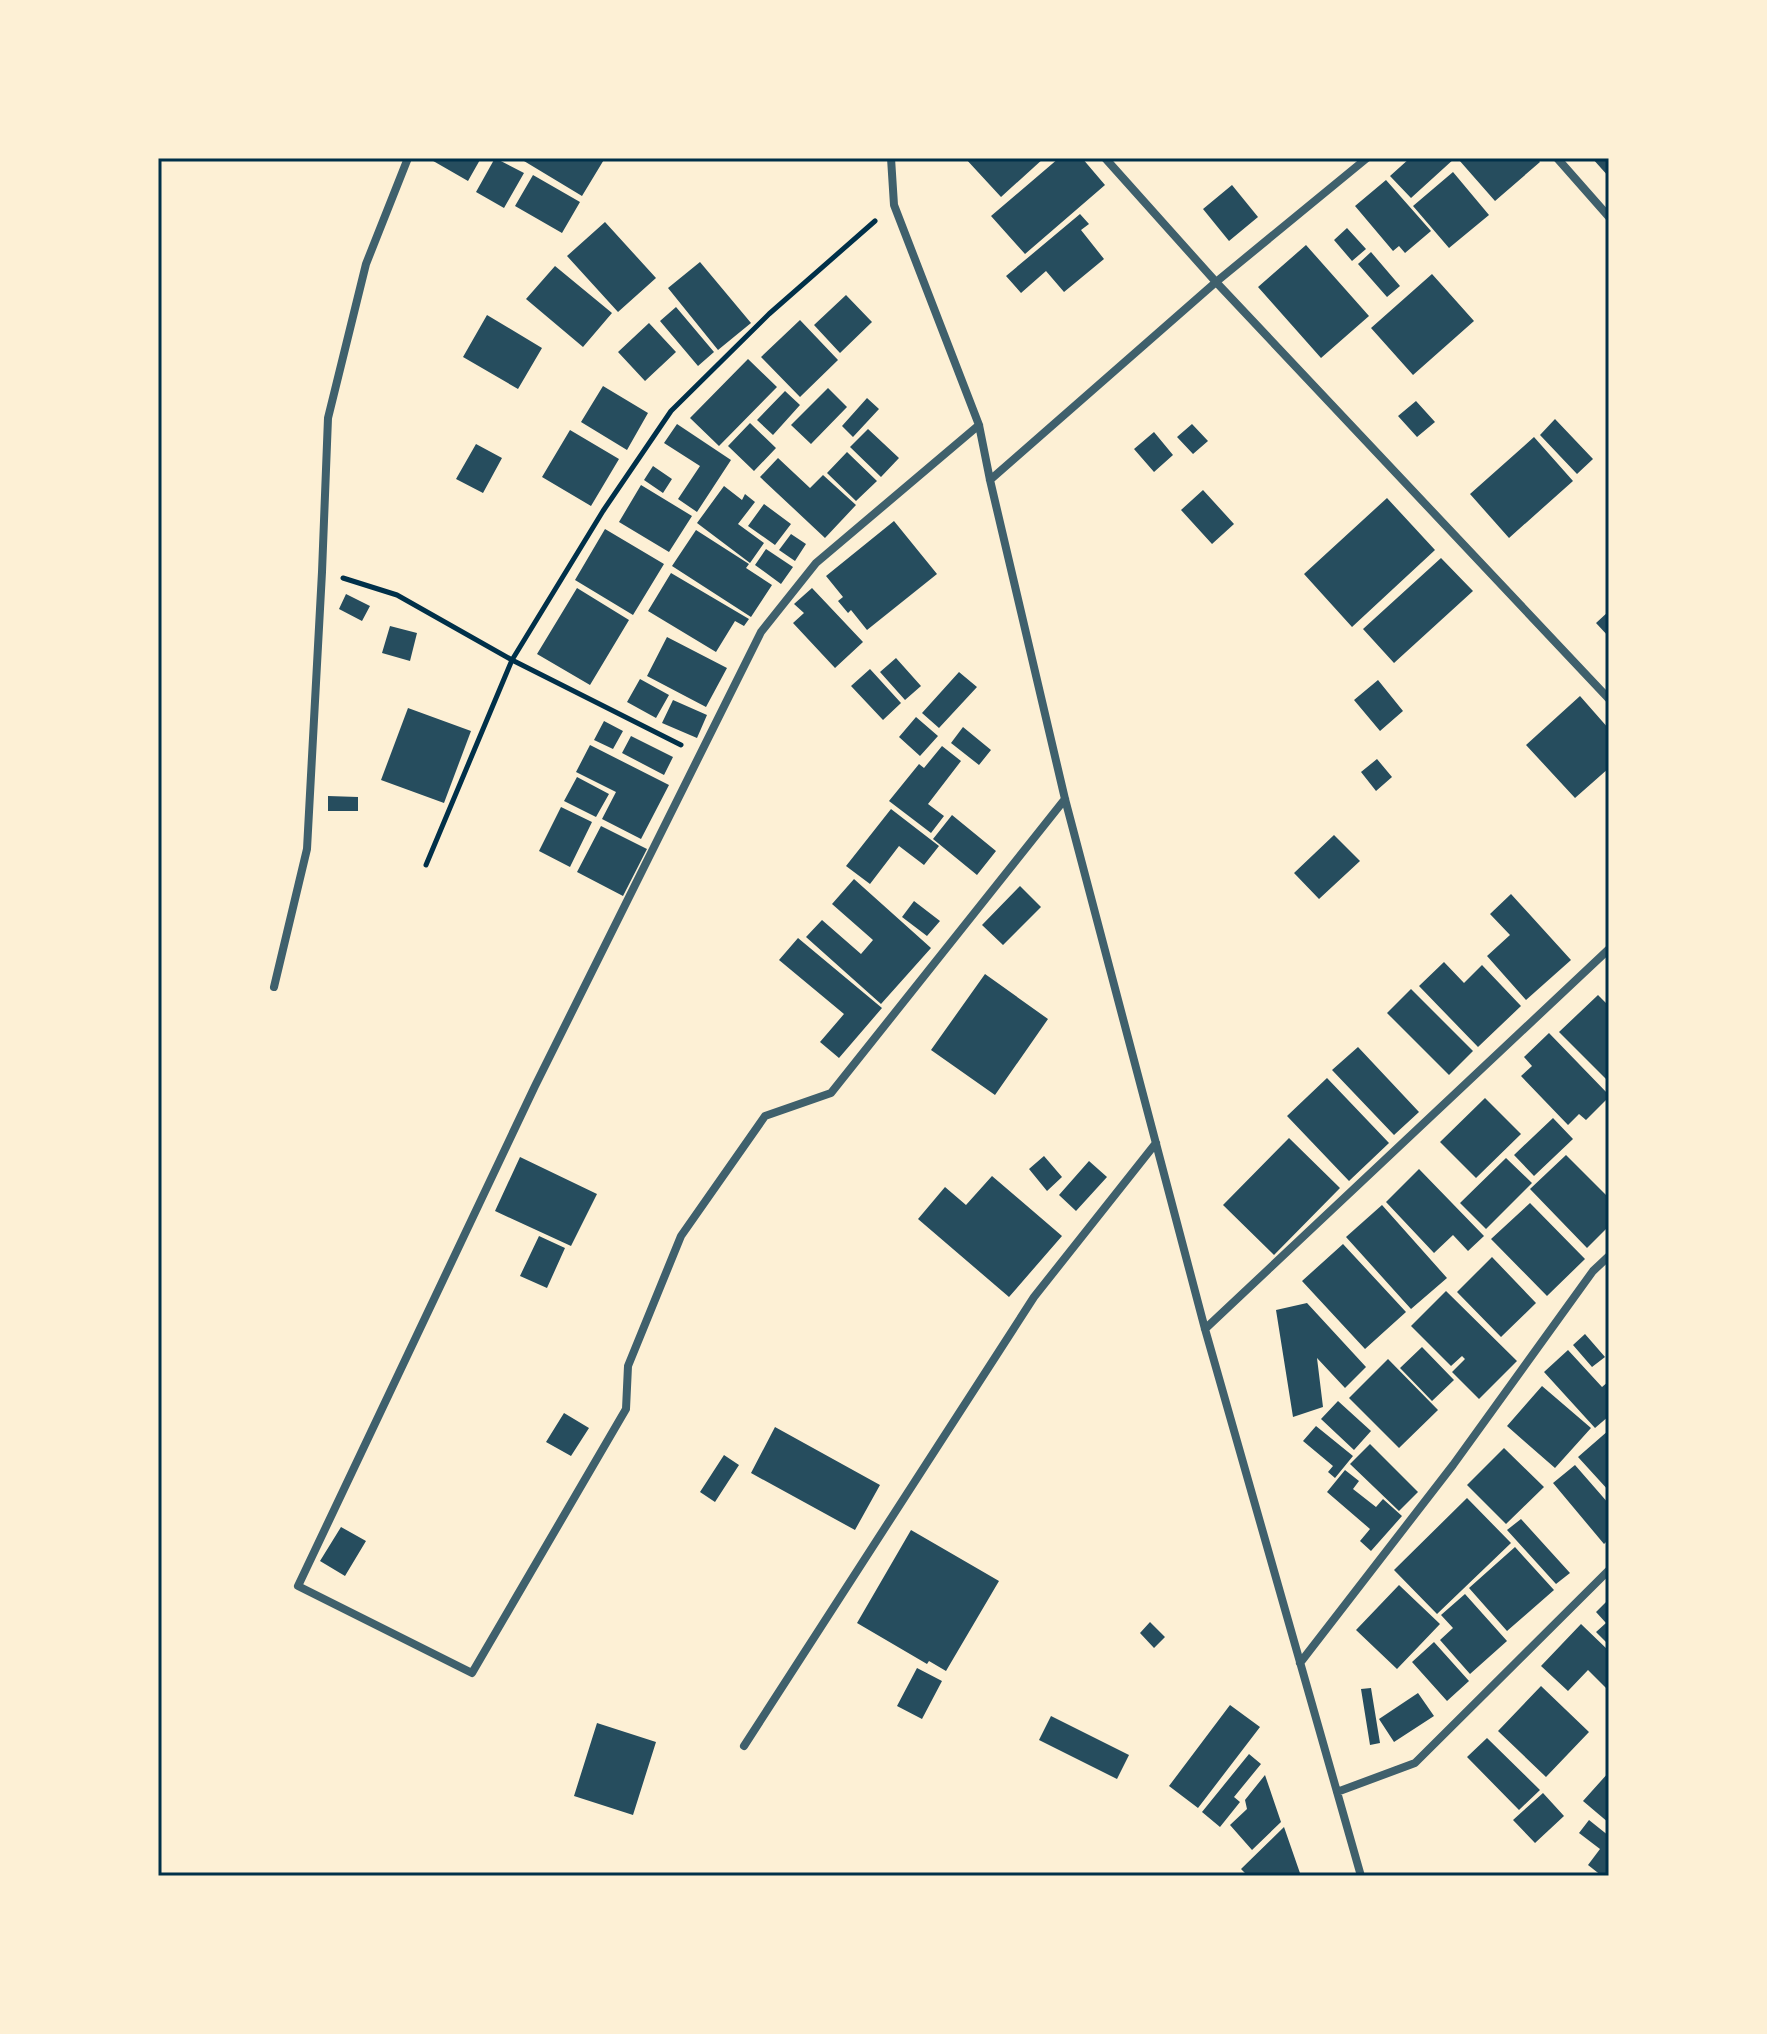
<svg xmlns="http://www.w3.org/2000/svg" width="1767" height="2034" font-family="'Roboto Serif',serif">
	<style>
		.building { fill: #264d5e }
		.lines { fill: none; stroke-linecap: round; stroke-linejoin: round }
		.path { stroke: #003049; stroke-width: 5 }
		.minor { stroke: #3f606c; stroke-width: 8 }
		.neatline { fill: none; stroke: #003049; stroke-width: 3 }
	</style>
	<rect width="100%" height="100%" fill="#fdf0d5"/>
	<path class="building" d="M428 158H481L468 181Z
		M495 158 524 173 504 208 476 192Z
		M519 158H605L582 196Z
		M965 158H1044L1001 197Z
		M1059 158H1082L1105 185 1025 254 991 216Z
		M1410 158H1455L1411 198 1390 176Z
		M1461 158H1537L1540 162 1495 201 1459 160Z
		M1592 158H1609V177Z
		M1453 172 1489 215 1449 248 1413 206Z
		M533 175 580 202 562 233 515 206Z
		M1386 180 1431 231 1405 253 1399 246 1393 251 1355 206Z
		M1232 185 1258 217 1229 241 1203 209Z
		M1080 214 1089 224 1081 230 1104 259 1064 292 1046 271 1021 293 1006 276Z
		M605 222 656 278 618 312 567 256Z
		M1347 228 1366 249 1352 261 1334 240Z
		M1306 245 1369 316 1321 358 1258 287Z
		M1371 252 1400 286 1387 297 1358 264Z
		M700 262 751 323 718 350 668 288Z
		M555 266 612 313 583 347 526 299Z
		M1432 274 1474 321 1413 375 1371 328Z
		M846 295 872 322 840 353 814 325Z
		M676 307 714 352 698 366 660 321Z
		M487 315 542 348 518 389 463 357Z
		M800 320 838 360 800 397 761 357Z
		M649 323 676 352 645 381 618 352Z
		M748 359 777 387 719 446 690 418Z
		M603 386 648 413 627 450 581 422Z
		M828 388 847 407 811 444 791 425Z
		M785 391 800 405 773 435 757 420Z
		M867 398 879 409 853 437 842 426Z
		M1416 401 1435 422 1417 437 1398 416Z
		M1555 419 1593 459 1577 474 1540 435Z
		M750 423 776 448 754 471 728 446Z
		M677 424 731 460 697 512 678 499 700 466 664 443Z
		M1192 424 1208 441 1193 454 1177 437Z
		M868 429 899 458 881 477 850 447Z
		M570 430 619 459 591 506 542 477Z
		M1154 432 1173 455 1154 472 1134 449Z
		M1534 437 1573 481 1509 538 1470 494Z
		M476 444 502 458 483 493 456 479Z
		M847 452 877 481 856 501 827 473Z
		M778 458 810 488 823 475 856 505 825 538 760 477Z
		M653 466 672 479 663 493 644 480Z
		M641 485 692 516 669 552 619 522Z
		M724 486 742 500 745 494 755 502 738 524 764 543 750 563 697 523Z
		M1203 490 1234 524 1212 544 1181 510Z
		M1387 498 1435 550 1352 627 1304 574Z
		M764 504 791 524 775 545 748 526Z
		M894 521 937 574 867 630 851 610 848 613 838 601 843 597 826 576Z
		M605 529 664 564 633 615 575 580Z
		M696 530 749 564 746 568 772 585 751 617 672 566Z
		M791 534 806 544 795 561 779 550Z
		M766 549 793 567 781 584 755 565Z
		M1441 558 1473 591 1394 663 1363 629Z
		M671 573 749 619 744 626 735 621 716 652 648 611Z
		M577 588 629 620 590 685 537 654Z
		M812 588 863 642 835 668 793 623 804 613 794 604Z
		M346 594 370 606 362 621 339 609Z
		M1609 611V637L1596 623Z
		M390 626 417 633 410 661 382 653Z
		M667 637 727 668 706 707 647 676Z
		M896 658 921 686 905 700 880 672Z
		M870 669 901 703 883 720 851 686Z
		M959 672 977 687 939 728 922 713Z
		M640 679 669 695 656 718 627 702Z
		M1378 680 1403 711 1380 731 1354 700Z
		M1580 696 1609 729V768L1575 798 1526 745Z
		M673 700 707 715 697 738 662 723Z
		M408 708 471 731 444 803 381 780Z
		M916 717 938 736 920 756 899 737Z
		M604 721 623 731 613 749 594 740Z
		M963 727 991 750 979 765 951 743Z
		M631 736 673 757 664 775 622 753Z
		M590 745 669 785 641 839 602 819 616 792 576 772Z
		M942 746 961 761 928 804 944 816 931 833 889 801 919 764 924 768Z
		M1377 759 1392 777 1376 791 1361 772Z
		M577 777 609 794 596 817 564 801Z
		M328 796 358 797V811H328Z
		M561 807 592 822 570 867 539 851Z
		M891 809 939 846 924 865 899 846 870 884 846 866Z
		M952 815 996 851 977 875 933 839Z
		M601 826 647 849 623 896 577 872Z
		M1334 835 1360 861 1319 899 1294 873Z
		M854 879 931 948 881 1004 806 937 822 920 861 954 873 940 832 904Z
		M1020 886 1041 907 1003 945 982 925Z
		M1511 894 1571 960 1526 1000 1487 956 1510 935 1490 914Z
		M914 901 940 921 927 936 902 917Z
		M798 938 882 1008 839 1058 820 1042 844 1014 779 960Z
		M1444 962 1464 983 1482 965 1521 1006 1478 1047 1419 986Z
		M985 974 1048 1019 995 1095 931 1050Z
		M1411 989 1473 1051 1449 1075 1387 1013Z
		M1598 995 1609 1006V1082L1559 1032Z
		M1549 1033 1609 1095V1097L1586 1120 1579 1114 1568 1125 1521 1076 1532 1066 1524 1057Z
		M1358 1047 1419 1112 1394 1135 1332 1070Z
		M1327 1078 1389 1143 1349 1181 1287 1116Z
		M1485 1098 1521 1134 1476 1178 1440 1142Z
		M1553 1118 1573 1139 1534 1176 1514 1155Z
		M1289 1138 1340 1188 1274 1255 1223 1205Z
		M1566 1155 1609 1198V1226L1587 1248 1530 1189Z
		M1044 1156 1062 1177 1047 1191 1029 1169Z
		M520 1157 597 1194 571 1246 495 1211Z
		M1506 1158 1532 1183 1486 1229 1460 1203Z
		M1089 1161 1107 1177 1076 1211 1059 1195Z
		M1419 1169 1484 1236 1468 1251 1453 1235 1434 1253 1386 1202Z
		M992 1176 1062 1236 1009 1297 918 1219 945 1187 966 1205Z
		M1530 1203 1585 1259 1547 1296 1491 1239Z
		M1382 1205 1447 1278 1411 1309 1346 1237Z
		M539 1236 565 1248 547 1288 520 1276Z
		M1343 1244 1406 1312 1365 1349 1302 1281Z
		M1492 1257 1536 1303 1501 1337 1457 1292Z
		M1446 1291 1517 1361 1479 1399 1452 1372 1465 1359 1462 1356 1451 1366 1411 1326Z
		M1307 1303 1366 1367 1345 1388 1317 1358 1323 1407 1293 1417 1276 1310Z
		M1585 1334 1605 1357 1592 1367 1573 1345Z
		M1422 1347 1454 1380 1432 1401 1400 1368Z
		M1568 1350 1602 1387 1609 1381V1416L1595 1428 1544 1372Z
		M1388 1359 1438 1410 1399 1448 1349 1398Z
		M1542 1386 1591 1428 1555 1468 1507 1426Z
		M1338 1401 1371 1431 1354 1450 1321 1419Z
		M564 1413 589 1428 571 1456 546 1442Z
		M1316 1426 1353 1456 1335 1478 1328 1472 1333 1466 1303 1441Z
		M775 1427 880 1485 855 1530 751 1473Z
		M1609 1430V1491L1578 1457Z
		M1370 1444 1418 1492 1399 1511 1350 1464Z
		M1504 1448 1544 1487 1506 1524 1467 1485Z
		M724 1455 739 1465 715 1502 700 1492Z
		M1575 1465 1609 1504V1539L1604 1544 1553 1483Z
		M1345 1470 1359 1481 1353 1489 1376 1507 1383 1499 1402 1516 1371 1551 1360 1541 1370 1529 1327 1492Z
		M1467 1498 1511 1543 1437 1614 1394 1570Z
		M1521 1519 1570 1573 1556 1584 1507 1530Z
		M341 1527 366 1541 345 1576 320 1561Z
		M911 1530 999 1581 946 1671 929 1661 927 1664 857 1623Z
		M1515 1547 1554 1590 1507 1631 1469 1588Z
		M1399 1585 1440 1624 1397 1669 1356 1630Z
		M1465 1594 1507 1641 1470 1674 1440 1640 1453 1628 1441 1615Z
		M1609 1599V1645L1596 1632 1606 1623 1596 1612Z
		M1150 1622 1165 1637 1154 1648 1140 1633Z
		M1581 1624 1609 1651V1691L1588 1670 1568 1691 1541 1666Z
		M1434 1642 1469 1681 1447 1701 1412 1662Z
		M917 1668 942 1681 922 1719 897 1706Z
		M1541 1686 1589 1732 1546 1777 1498 1731Z
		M1371 1688 1380 1743 1370 1745 1361 1689Z
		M1418 1693 1434 1716 1394 1742 1379 1719Z
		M1230 1705 1260 1727 1198 1808 1169 1786Z
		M1051 1716 1129 1755 1117 1779 1039 1740Z
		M597 1723 656 1742 633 1815 574 1796Z
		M1487 1738 1540 1790 1519 1810 1467 1757Z
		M1249 1754 1261 1764 1234 1797 1240 1802 1220 1827 1202 1812Z
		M1609 1772V1823L1583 1801Z
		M1265 1775 1281 1822 1252 1850 1230 1825 1247 1809 1245 1800Z
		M1543 1793 1564 1816 1535 1843 1513 1820Z
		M1589 1820 1609 1836V1876H1602L1588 1865 1600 1849 1579 1833Z
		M1284 1827 1301 1876H1248L1241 1869Z"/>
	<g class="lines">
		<path class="path" d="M343 578 397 595 512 660 681 745
			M426 865 512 660 603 511 671 411 769 314 875 221"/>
		<path class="minor" d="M891 158 894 205 979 425 990 480 1065 799 1205 1329 1361 1876
			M1105 158 1216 282 1609 699
			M1557 158 1609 217
			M979 425 816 563 761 632 535 1086 298 1586 472 1673 626 1409 628 1366 681 1236 765 1116 831 1093 1065 799
			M990 480 1216 282 1367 158
			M274 987 307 849 322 572 328 418 366 264 408 158
			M1205 1329 1609 949
			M1300 1663 1453 1465 1593 1271 1609 1256
			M744 1746 1034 1297 1156 1143
			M1337 1792 1415 1763 1609 1570"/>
	</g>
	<rect width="1767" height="2034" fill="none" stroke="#fdf0d5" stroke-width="320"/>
	<rect x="160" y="160" width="1447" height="1714" class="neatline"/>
</svg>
